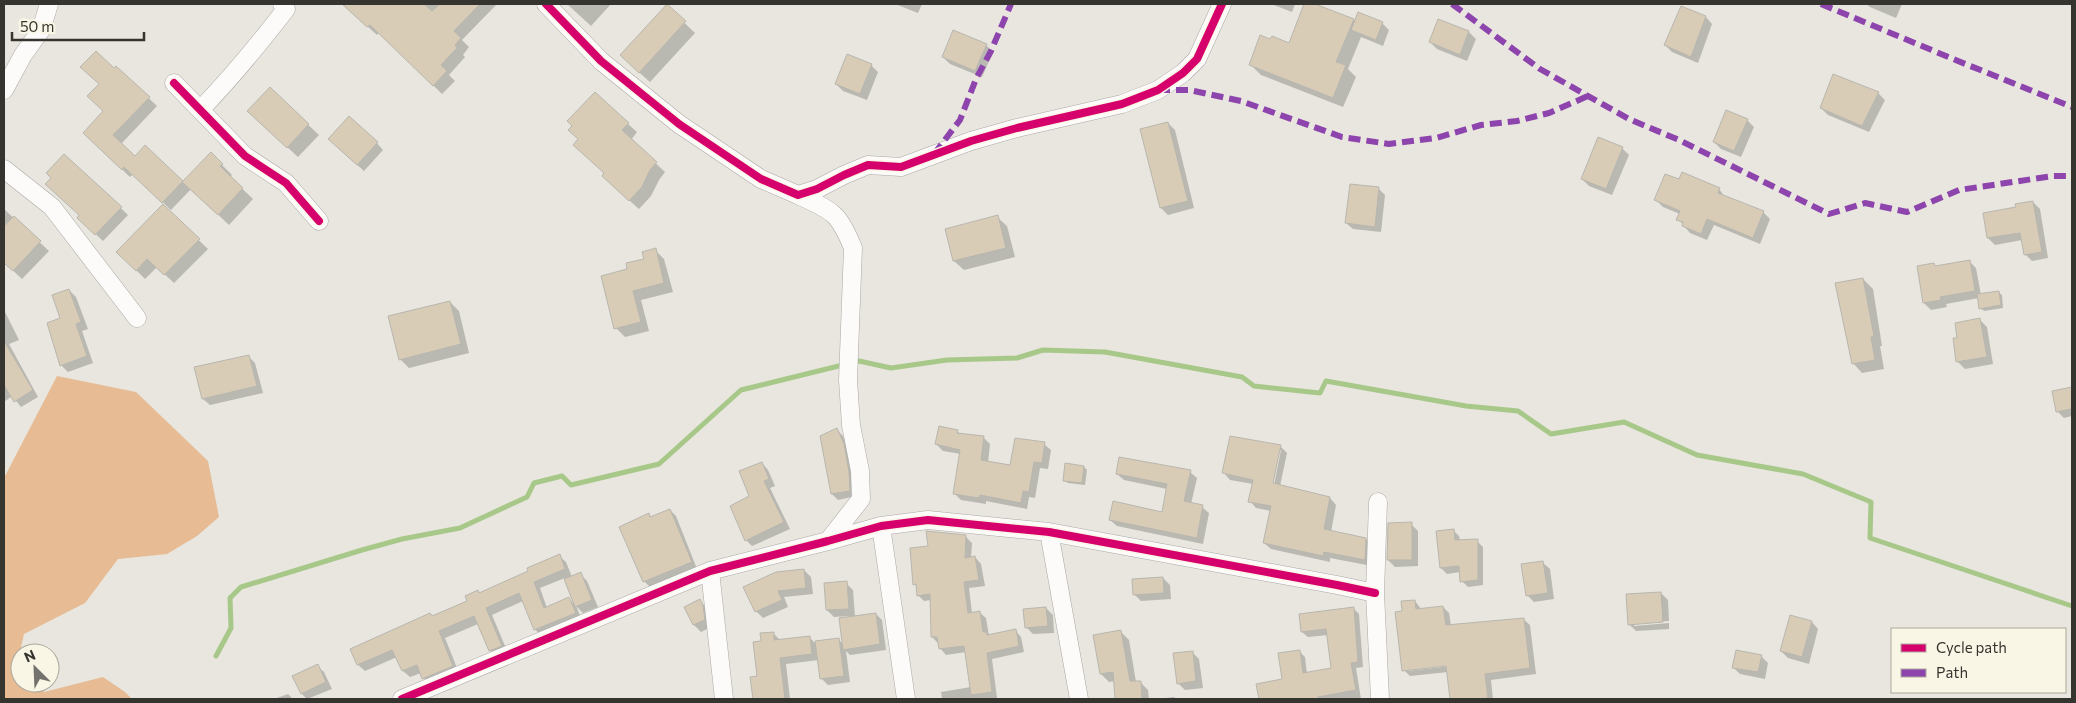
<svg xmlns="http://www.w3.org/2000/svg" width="2076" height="703" font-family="Commissioner,sans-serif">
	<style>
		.forest { fill: #e7bb93 }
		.shadow { fill: #0003; fill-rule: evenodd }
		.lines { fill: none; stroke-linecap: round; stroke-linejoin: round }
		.stream { stroke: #a7c889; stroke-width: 5 }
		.building { fill: #d8ccb6; stroke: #b8b6af }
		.minor-casing { stroke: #aaa9a3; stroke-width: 19 }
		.minor { stroke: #fcfbfa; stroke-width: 18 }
		.quiet { stroke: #8e44ad; stroke-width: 6; stroke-dasharray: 12 6; stroke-linecap: butt }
		.cycleway-casing { stroke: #faf6e6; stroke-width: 11 }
		.cycleway { stroke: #d6006c; stroke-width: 8 }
	</style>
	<rect width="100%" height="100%" fill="#e8e6de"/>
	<path class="forest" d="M57 376 136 392 208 461 219 517 197 536 167 554 118 559 85 603 24 634 21 647 24 653H20V683H39L44 692 103 677 125 692 132 699H4V478Z"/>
	<path class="shadow" d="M343 4H406L413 10 419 4H497L462 40 469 47 463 55 465 57 449 75 455 81 442 94 379 32 377 35Z
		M567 4H611L591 26Z
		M895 4H922L918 13Z
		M1271 4H1295L1292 12Z
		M1306 4H1312L1356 22 1382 23 1389 30 1383 46 1361 37 1348 69 1356 77 1343 107 1261 75 1250 64 1290 44Z
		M1866 4H1902L1896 18 1870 7Z
		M667 6 695 33 650 82 632 66Z
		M1681 8 1706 17 1712 24 1698 63 1672 52 1665 45Z
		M1439 20 1469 32 1476 39 1467 61 1437 49 1430 42Z
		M986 45 993 52 982 77 950 64 943 57Z
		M871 65 878 72 867 100 843 91 836 84Z
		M116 67 157 106 121 144 135 157 145 147 183 183 211 154 232 175 230 177 253 199 229 225 191 189 171 210 133 174 130 177 92 141 105 112 114 70Z
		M270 89 319 135 298 157 259 121Z
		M1878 93 1885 100 1869 132 1828 115 1821 108Z
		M1747 120 1754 127 1741 157 1721 149 1714 142Z
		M1168 123 1175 130 1194 208 1168 215 1161 208Z
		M628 124 637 132 631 140 665 172 659 180 651 196 639 209 612 185 580 140 574 126Z
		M377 143 383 150 364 171 336 146Z
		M1622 148 1629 155 1612 195 1589 186 1582 179Z
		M1679 181 1719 189 1725 197 1763 212 1770 219 1760 244 1714 225 1707 240 1690 233 1678 219 1680 214 1663 207 1656 200Z
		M1378 188 1385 195 1381 232 1353 229 1346 223Z
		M103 191 128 215 103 241 85 224Z
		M2033 202 2040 209 2048 258 2032 261 2025 254 2022 240 1995 245 1988 238 2017 208Z
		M163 206 208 249 174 283 157 267 145 279 127 261Z
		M4 209 49 251 22 279 4 262Z
		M997 217 1007 226 1015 257 964 270 954 261Z
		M655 250 664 259 673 292 641 300 649 331 625 337 616 328 629 270 646 260Z
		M1969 261 1976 268 1981 295 1998 292 2002 295 2003 308 1984 311 1981 308 1979 298 1946 304 1947 307 1931 310 1924 303 1934 264 1936 267Z
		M1863 279 1873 289 1882 346H1880L1884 369 1862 373 1853 363 1837 284Z
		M69 290 76 297 88 329 82 331 93 363 68 372 61 365 62 319Z
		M450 302 459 311 469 353 409 368 400 359Z
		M4 310 19 340 9 344 38 397 21 407 12 396 4 402Z
		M1980 320 1987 327 1993 364 1965 369 1958 362Z
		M248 356 255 363 263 393 210 405 203 399Z
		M2072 388V416L2064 418 2057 411 2054 392Z
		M837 430 843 436 850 452 856 496 838 500 832 494 821 437Z
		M957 431 960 434 983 437 990 444 988 463 1011 467 1044 444 1051 450 1048 469 1040 468 1035 498 1029 497 1027 509 986 501V504L961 500 954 493 961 454 943 451 936 444Z
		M1280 446 1287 453 1280 486 1330 498 1336 505 1331 532 1366 539 1372 545V566L1330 558V562L1271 549 1264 543 1271 511 1256 508 1250 501 1253 484 1230 480 1224 473ZM1279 450H1281L1273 490 1271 489Z
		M762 463 768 470 775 486 770 488 790 529 752 546 746 540 750 496Z
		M1084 467 1087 470 1085 485 1068 483 1065 480Z
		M1190 472 1197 478 1191 504 1202 507 1209 513 1203 544 1117 526 1110 520 1163 513 1167 489 1124 480 1117 474Z
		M670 510 676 516 697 569 650 587 644 581 649 515 652 518Z
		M1411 524 1418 531V566L1395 567 1388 560Z
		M1453 530 1459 536 1460 541H1477L1483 547V585L1468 587 1462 581 1460 572 1447 574 1441 568Z
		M966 537 972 543 971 558 975 557 981 564 985 586 969 588 972 613 979 612 986 618 989 636 1015 630 1021 637 1024 652 992 659 997 698 994 699H942L941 692 971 687 966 652 946 655 940 648 938 643 932 637 931 600 924 601 918 595 917 587 915 584 929 547Z
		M559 556 566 562 572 577 580 574 587 581 598 607 583 613 576 606 565 578 540 588 547 608 569 599 576 606 582 620 541 636 535 629 523 601 492 615 508 653 497 657 490 651 478 624 445 638 459 673 430 685 424 678 421 673 410 677 403 671 397 657 365 671 358 665 352 650 469 601 478 592 480 594 530 572Z
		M1543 563 1550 569 1554 599 1534 602 1527 595Z
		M804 570 811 577 813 594 784 597 788 607 763 618 756 611 745 587Z
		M1163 578 1170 585 1171 599 1141 601 1134 594Z
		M846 583 853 590 855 617 876 614 882 620 886 650 850 655 846 651 850 682 828 685 821 678 819 660 786 664 790 699H754L752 678 758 677 762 642 773 633 780 640 809 637 817 645 839 640 844 645 849 616 834 617 827 610Z
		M1661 593 1668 600 1669 621 1634 623V626L1669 623V629L1636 631 1629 624Z
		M700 601 707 608 711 627 701 632 694 625Z
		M1415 601 1421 609 1443 607 1449 613 1451 625 1523 619 1530 625 1536 674 1491 680 1493 699H1451L1448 672 1410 676 1404 670 1403 612ZM1452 664V666L1407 671V669Z
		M1046 608 1053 615 1054 633 1033 634 1026 627Z
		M1353 608 1359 614 1363 667 1356 668 1361 699H1260L1258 685 1283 680 1300 652 1305 657 1307 674 1333 669 1328 635 1308 637 1302 632Z
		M1812 622 1818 629 1809 664 1788 658 1781 651Z
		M1121 632 1129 640 1136 682H1140L1148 690 1149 699H1117L1115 681 1109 682 1101 674Z
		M1192 652 1199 659 1203 688 1185 690 1178 683Z
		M1761 656 1768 663 1765 679 1740 674 1733 667Z
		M317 666 324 672 332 689 307 699 302 694Z
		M288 694 293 699H274Z
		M1174 697 1176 699H1157Z"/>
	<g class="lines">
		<path class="stream" d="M216 656 231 628 230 598 241 587 362 550 402 539 460 528 527 497 534 483 562 476 571 485 659 464 741 390 859 361 891 368 947 360 1017 358 1043 350 1105 352 1242 377 1254 386 1320 393 1326 381 1466 406 1518 411 1551 434 1624 422 1697 455 1803 474 1871 502 1870 538 2072 606"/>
	</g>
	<path class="building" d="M342 4H424L432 11 440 4H480L454 31 461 38 455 45 457 48 441 65 447 71 433 86 370 25 367 27Z
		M667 4 686 21 639 73 620 55Z
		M1304 4H1315L1354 19 1336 62 1346 65 1333 98 1249 65 1260 35 1270 39 1272 36 1289 43Z
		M1681 6 1706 16 1691 57 1664 45Z
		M1358 12 1383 22 1376 40 1351 30Z
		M1438 19 1469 31 1460 55 1429 42Z
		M953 30 987 44 975 71 942 57Z
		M96 51 114 68 116 66 150 97 113 135 135 156 145 145 183 181 162 203 124 167 122 170 83 133 103 111 87 96 99 84 80 67Z
		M847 54 872 64 860 94 835 84Z
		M1833 74 1879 92 1862 126 1820 108Z
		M270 87 309 124 287 148 247 111Z
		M595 92 629 123 622 130 657 162 650 170 642 187 629 201 602 176 604 173 573 145 578 139 568 130 572 126 567 121Z
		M1726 110 1748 119 1734 151 1713 142Z
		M349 116 378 142 357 165 328 139Z
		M1168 122 1188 201 1160 208 1140 129Z
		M1598 137 1623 147 1606 189 1581 179Z
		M211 152 223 164 220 166 243 188 218 215 182 182Z
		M64 154 122 207 95 235 77 218 79 215 45 184 51 178 46 173Z
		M1682 172 1720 188 1718 193 1764 211 1753 238 1707 219 1701 234 1682 226 1683 222 1676 220 1680 211 1654 200 1665 174 1679 179Z
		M1350 184 1379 187 1375 227 1345 223Z
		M2033 201 2042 252 2024 255 2020 233 1987 238 1983 213 2016 207 2015 204Z
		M163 204 200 239 164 275 147 259 136 271 116 252Z
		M998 215 1006 248 953 261 945 229Z
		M14 216 41 241 13 271 4 263V226Z
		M656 248 664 283 633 291 641 322 614 329 601 276 627 269 626 263 644 259 642 252Z
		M1970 260 1975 291 1940 297 1941 300 1923 303 1917 266 1934 263 1935 266Z
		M1863 278 1874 336 1871 337 1875 360 1852 364 1835 283Z
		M69 289 81 322 76 324 87 356 60 366 47 323 60 318 52 295Z
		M1999 291 2001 305 1979 309 1977 294Z
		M450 301 461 344 399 360 388 316Z
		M1980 318 1987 357 1956 362 1953 338H1957L1955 323Z
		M4 341 33 390 14 402 4 385Z
		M249 355 257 386 202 399 194 367Z
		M2072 387V409L2056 412 2052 391Z
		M939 426 958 430 957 433 984 436 981 460 1010 465 1015 438 1045 442 1042 463 1034 462 1029 492 1023 491 1021 503 980 495 979 498 953 494 960 450 935 444Z
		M837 428 844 444 849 472 850 491 831 494 820 436Z
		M1230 436 1281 445 1273 483 1330 497 1324 529 1366 538 1365 560 1324 552 1323 556 1263 543 1271 506 1248 502 1253 480 1222 473Z
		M1119 457 1191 470 1184 501 1203 505 1197 538 1109 520 1113 501 1162 512 1167 484 1116 474Z
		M762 462 769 479 764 481 784 522 745 541 730 506 749 496 739 471Z
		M1065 463 1084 466 1082 483 1063 481Z
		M670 509 692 562 643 582 619 527 649 513 650 517Z
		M1412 522V560H1387L1388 523Z
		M1454 529 1455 540 1478 539V580L1460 582 1459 566 1440 568 1436 531Z
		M926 531 966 535 965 558 975 556 979 580 964 582 968 613 980 611 983 632H987V635L1016 629 1019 646 987 653 992 692 971 695 964 646 939 649 937 637H931L930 594 917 596 916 584 913 585 910 548 928 546Z
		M560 554 565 569 534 582 544 608 569 597 576 613 534 630 519 593 486 608 502 646 489 651 474 616 439 631 453 666 422 679 417 665 402 671 392 650 357 665 350 649 430 613 432 616 467 601 465 596 478 590 479 593 528 571 527 568Z
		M1543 561 1548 593 1526 596 1521 564Z
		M804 569 806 588 778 591 782 600 755 612 743 587 776 572Z
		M581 572 592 600 575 607 564 579Z
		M1163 577 1164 593 1133 595 1132 579Z
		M847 581 849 609 826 610 824 583Z
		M1661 592 1663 622 1628 625 1626 594Z
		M700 599 703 605 705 620 693 625 684 607Z
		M1415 600 1416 609 1443 606 1446 625 1524 618 1530 668 1485 674 1488 698 1478 699H1450L1446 666 1402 671 1395 612 1402 611 1401 601Z
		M1046 607 1048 626 1025 628 1023 609Z
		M1354 607 1358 662 1351 663 1356 690 1318 697V699H1259L1256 684 1282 679 1278 653 1300 650 1303 673 1331 668 1326 629 1301 632 1299 614Z
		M876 613 880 644 843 650 839 618Z
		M1790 615 1812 621 1802 657 1780 651Z
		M1121 630 1130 681H1141L1142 699H1115L1113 672 1100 674 1093 635Z
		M774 632V640L810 636 812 654 780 658 785 699H753L750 677 757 676 753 642 761 641 760 633Z
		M839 638 844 676 820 679 815 641Z
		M1736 650 1762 655 1758 672 1732 668Z
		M1193 651 1196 681 1177 684 1173 653Z
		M318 664 326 682 301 694 292 676Z"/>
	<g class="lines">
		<defs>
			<path id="minor" d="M546 4 601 61 679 124 761 179 798 195 817 189 844 175 868 165 901 167 971 141 1017 128 1122 104 1158 90 1183 73 1197 59 1222 4
				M174 83 245 156 286 183 319 221
				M4 90 23 55 41 30 49 4
				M200 110C231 78 259 44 286 9L282 4
				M4 169 52 207 137 318
				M798 195C832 211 838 211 853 248L848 380 851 425 860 471 861 499 828 541
				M1378 502 1375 593 1380 699
				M881 526 906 699
				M1049 532 1079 699
				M710 571 724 699
				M402 699 710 571 828 541 881 526 928 520 1049 532 1337 585 1375 593"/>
		</defs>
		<use href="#minor" class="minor-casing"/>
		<use href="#minor" class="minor"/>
		<path class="quiet" d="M1452 4 1540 69 1629 119 1679 140 1829 214 1865 203 1907 212 1959 190 2053 176H2072
			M1821 4 1958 61 2072 107
			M1158 90H1189L1241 101 1342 137 1389 144 1436 138 1481 125 1517 121 1549 113 1588 96
			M934 154 960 120 976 79 991 51 1011 4"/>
		<defs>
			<path id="cycleway" d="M546 4 601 61 679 124 761 179 798 195 817 189 844 175 868 165 901 167 971 141 1017 128 1122 104 1158 90 1183 73 1197 59 1222 4
				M174 83 245 156 286 183 319 221
				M402 699 710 571 828 541 881 526 928 520 1049 532 1337 585 1375 593"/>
		</defs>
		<use href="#cycleway" class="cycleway-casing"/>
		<use href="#cycleway" class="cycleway"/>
	</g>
	<rect width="2076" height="703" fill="none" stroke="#35342e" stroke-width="10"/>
	<rect x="1891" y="628" width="175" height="65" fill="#faf6e6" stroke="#aba89c"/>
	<rect x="1901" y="644" width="25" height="8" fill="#d6006c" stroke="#aba89c"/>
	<text x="1936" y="653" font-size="15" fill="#35342e">Cycle path</text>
	<rect x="1901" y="669" width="25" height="8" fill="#8e44ad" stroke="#aba89c"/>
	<text x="1936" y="678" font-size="15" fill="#35342e">Path</text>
	<g transform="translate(35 668) rotate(336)"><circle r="24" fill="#faf6e6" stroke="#aba89c"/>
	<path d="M0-4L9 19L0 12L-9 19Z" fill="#74726c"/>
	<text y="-8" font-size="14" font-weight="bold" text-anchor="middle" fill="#35342e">N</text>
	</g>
	<path d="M12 32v8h132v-8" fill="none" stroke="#35342e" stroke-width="2.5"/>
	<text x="20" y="32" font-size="15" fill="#35342e" stroke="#faf6e6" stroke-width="4" paint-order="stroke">50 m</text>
</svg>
